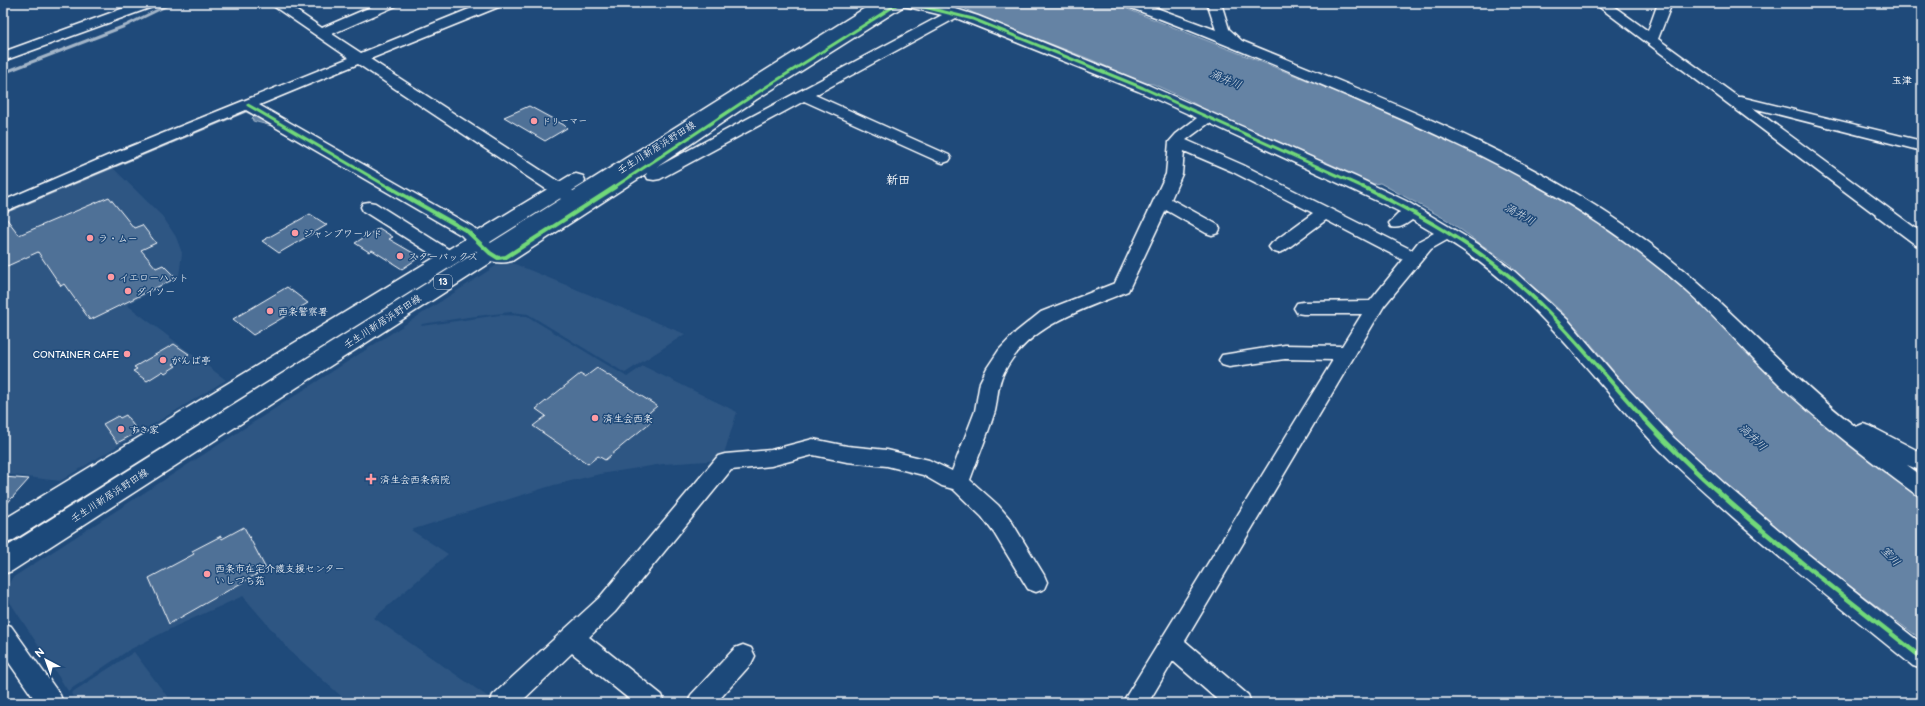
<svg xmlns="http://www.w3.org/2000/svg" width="1925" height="706" font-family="'Balsamiq Sans','Klee One',sans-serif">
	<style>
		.built { fill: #2e5683 }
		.water { fill: #6583a4; stroke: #a3b5c8 }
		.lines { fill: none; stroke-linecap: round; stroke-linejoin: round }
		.stream { stroke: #a3b5c8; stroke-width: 3 }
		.building { fill: #507197; stroke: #fff }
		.minor-casing { stroke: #fff; stroke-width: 3 }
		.major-casing { stroke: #fff; stroke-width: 3 }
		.minor { fill: #1f4a7a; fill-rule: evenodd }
		.major { fill: #1f4a7a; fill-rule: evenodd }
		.cycleway-far2-casing { stroke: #1f4a7a; stroke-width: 5 }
		.cycleway-far1-casing { stroke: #1f4a7a; stroke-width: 6 }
		.cycleway-casing { stroke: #1f4a7a; stroke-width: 7 }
		.cycleway-far2 { stroke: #71d979; stroke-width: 3 }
		.cycleway-far1 { stroke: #71d979; stroke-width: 4 }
		.cycleway { stroke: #71d979; stroke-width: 4.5 }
		.poi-dot { fill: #ff9aa2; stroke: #1f4a7a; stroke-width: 1.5 }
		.labels { text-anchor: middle; stroke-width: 3; stroke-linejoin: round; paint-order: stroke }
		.far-poi-label { font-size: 9px; fill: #fff; stroke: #1f4a7a; text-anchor: start }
		.shield { fill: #1f4a7a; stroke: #bcc9d7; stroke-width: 1 }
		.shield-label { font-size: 9px; font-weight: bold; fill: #fff }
		.far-quarter-label { font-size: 10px; font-weight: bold; fill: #fff; stroke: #1f4a7a }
		.street-label { font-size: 10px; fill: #fff; stroke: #1f4a7a }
		.poi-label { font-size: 10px; fill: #fff; stroke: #1f4a7a; text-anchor: start }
		.water-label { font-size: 11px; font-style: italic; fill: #d8e0e8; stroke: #1f4a7a }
		.quarter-label { font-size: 12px; font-weight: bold; fill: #fff; stroke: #1f4a7a }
	</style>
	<rect width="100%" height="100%" fill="#1f4a7a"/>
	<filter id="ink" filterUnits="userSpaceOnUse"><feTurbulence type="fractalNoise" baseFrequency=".025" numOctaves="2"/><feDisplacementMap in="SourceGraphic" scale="8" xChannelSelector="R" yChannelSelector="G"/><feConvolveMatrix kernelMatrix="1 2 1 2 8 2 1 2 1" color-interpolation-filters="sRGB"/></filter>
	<g filter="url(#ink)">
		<path class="built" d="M112 167 163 217 176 237 182 253 179 276 176 279 127 305 226 380 60 481 3 474V215Z
			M505 260 685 334 625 373 528 314 511 312 468 317 422 324 421 326 500 315 527 316 627 377 643 366 737 412 722 460 663 464 600 474 554 485 411 530 448 554 374 618 494 701 492 703H349L290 651 243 596 176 626 129 650 68 691 4 593 12 578Z
			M134 652 172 703H76L71 693Z"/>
		<path class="water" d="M947 3H1112L1332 90 1359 99 1516 169 1608 227 1670 276 1862 453 1922 500V640C1836 576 1751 512 1673 438 1633 400 1602 353 1563 313 1546 297 1528 282 1510 268L1512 266 1447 220 1380 183 1374 184 1326 162 1322 163 1213 114 1186 99 1153 84 1142 83 1092 60 977 15 960 6Z
			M247 108 342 166 272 126 253 121 252 118 254 116 246 112 3 214V211Z"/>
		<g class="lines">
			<path class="stream" d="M3 73 125 26 172 3"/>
		</g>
		<path class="building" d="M529 106 564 125 567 128 545 141 504 117Z
			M109 197 134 228 142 225 156 243 141 250 156 268 163 265 176 278 90 320 64 284 61 286 38 252 3 268V214L19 235Z
			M310 214 327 225 279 253 262 241Z
			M379 228 393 237 389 239 420 257 402 269 372 250 369 252 355 243Z
			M287 287 308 303 253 335 233 319Z
			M174 344 189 354 173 364 176 366 165 373 163 371 147 381 133 371 137 369 134 367Z
			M597 368 657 406 645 416 652 421 605 460 598 456 588 464 533 426 546 416 536 409 580 374 585 377Z
			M126 415 138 432 117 443 103 424 118 416 120 418Z
			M3 477 29 479 3 508Z
			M244 527 266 569 169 624 149 578 194 554 192 551 221 536 222 539Z"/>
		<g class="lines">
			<defs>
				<path id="minor" d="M138 3H157L155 6 3 61V52Z
					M269 3H285L322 28 380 3H398L396 6 332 34 361 53 484 3H503L501 6 370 59 579 195 581 199 579 203 747 93 890 3H923L956 9 978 16 1148 85 1356 177 1406 201 1478 244 1514 271 1568 320 1614 374 1674 438 1726 485 1800 548 1922 644V669L1913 666C1853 617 1792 569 1734 518 1709 496 1683 473 1659 449 1589 376 1536 294 1447 240L1431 249 1384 306 1185 641 1248 695 1251 703H1221L1173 661 1148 703H1122L1333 360 1285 359 1229 367 1222 365 1219 360 1222 355 1285 345 1342 346 1362 314H1303L1297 313 1294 308 1297 303 1303 302 1370 301 1403 260 1326 220 1284 251 1278 253 1272 251 1269 247 1272 243 1313 213 1231 171 1184 151 1182 174 1171 199 1218 225 1220 229 1218 233 1212 235 1206 233 1166 210 1128 291C1083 310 1028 325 1004 372 997 385 998 398 995 411 988 434 978 457 970 480L998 505 1010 519 1044 575 1047 582 1044 589 1036 592 1028 589 994 533 982 517 953 489 942 486 923 475 887 466 847 462 813 455 771 466 731 470 615 612 589 637 662 695 665 703H634L572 653 520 703H490L493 695 599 598 718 456 725 454 771 450 813 439 847 446 887 450 929 460 952 471 975 411 980 382 987 368 999 350 1016 332 1041 312 1115 283 1166 174 1169 142 1176 134 1197 118 1138 91 956 18 815 95 949 155 951 158 949 161 943 163 937 161 804 101 660 179 654 180 648 179 646 175 647 173 512 261C487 268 477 251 461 235L246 110 3 212V201L107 156 349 58ZM904 6 942 15 657 167 757 99ZM358 64 567 203 573 204 579 203 501 252 473 227 259 105ZM1209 123 1394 209 1400 212 1389 223 1391 227C1400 229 1405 225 1412 220L1434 233 1419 241 1412 250 1243 165 1186 140Z
					M1124 3H1143L1216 30 1207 3H1221L1229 29 1242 41C1380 98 1523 150 1644 239 1721 295 1781 369 1856 427L1863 424 1870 426 1922 453V471L1907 465 1922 476V496L1914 493C1868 459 1821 424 1779 384 1752 358 1727 330 1700 303 1676 280 1650 260 1623 240 1532 174 1430 131 1327 87 1261 59 1194 31 1126 6Z
					M1594 3H1609L1648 31 1658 3H1672L1658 39 1738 97H1741L1922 141V151L1753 108 1922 233V247L1916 245Z
					M369 202 375 203 456 254 459 258 456 262 450 264 444 262 363 211 361 207 363 203Z
					M3 623 11 626 60 695 63 703H37L3 654Z
					M743 645 751 648 755 656 751 664 716 703H688L691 695 735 648Z"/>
				<path id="major" d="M873 3H892L889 6 12 571 3 574V549Z
					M576 174 583 176 585 180 583 184 12 541 3 544V520L569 176Z"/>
			</defs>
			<use href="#minor" class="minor-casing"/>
			<use href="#major" class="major-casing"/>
			<use href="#minor" class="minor"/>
			<use href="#major" class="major"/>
			<defs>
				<path id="cycleway-far2" d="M908 3 973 19 1143 88 1365 188
					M248 105 390 188
					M613 188 752 96 899 3"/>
				<path id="cycleway-far1" d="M389 187 467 231 490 253 498 258 506 257 615 187
					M1363 187C1413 211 1464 239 1508 275 1559 317 1600 371 1645 420"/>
				<path id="cycleway" d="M1644 419C1727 509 1827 582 1922 658"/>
			</defs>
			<use href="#cycleway-far2" class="cycleway-far2-casing"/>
			<use href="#cycleway-far1" class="cycleway-far1-casing"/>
			<use href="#cycleway" class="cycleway-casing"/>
			<use href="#cycleway-far2" class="cycleway-far2"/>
			<use href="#cycleway-far1" class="cycleway-far1"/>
			<use href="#cycleway" class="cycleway"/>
		</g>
	</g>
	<g class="poi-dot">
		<circle cx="534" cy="121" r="4"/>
		<circle cx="295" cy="233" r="4"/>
		<circle cx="90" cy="238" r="4"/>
		<circle cx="400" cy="256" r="4"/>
		<circle cx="111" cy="277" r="4"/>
		<circle cx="128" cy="291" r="4"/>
		<circle cx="270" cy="311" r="4"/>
		<circle cx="127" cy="354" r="4"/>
		<circle cx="163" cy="360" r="4"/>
		<circle cx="595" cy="418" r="4"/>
		<circle cx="121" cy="429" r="4"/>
		<path d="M369 473h4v4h4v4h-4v4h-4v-4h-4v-4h4z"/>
		<circle cx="207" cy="574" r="4"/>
	</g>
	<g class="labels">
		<g class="far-poi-label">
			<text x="542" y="124">ドリーマー</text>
		</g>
		<rect class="shield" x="434" y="275" width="18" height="14" rx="3"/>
		<g class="shield-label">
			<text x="443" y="285">13</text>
		</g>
		<g class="far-quarter-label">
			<text x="1902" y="84">玉津</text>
		</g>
		<g class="street-label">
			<text transform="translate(656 147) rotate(-32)" y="4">壬生川新居浜野田線</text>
			<text transform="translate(382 321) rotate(-33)" y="4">壬生川新居浜野田線</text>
			<text transform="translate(109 495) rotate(-33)" y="4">壬生川新居浜野田線</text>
		</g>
		<g class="poi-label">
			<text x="303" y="237">ジャンプワールド</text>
			<text x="98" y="242">ラ・ムー</text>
			<text x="408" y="260">スターバックス</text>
			<text x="119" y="281">イエローハット</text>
			<text x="136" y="295">ダイソー</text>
			<text x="278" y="315">西条警察署</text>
			<text x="119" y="358" text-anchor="end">CONTAINER CAFE</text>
			<text x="171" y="364">がんば亭</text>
			<text x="603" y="422">済生会西条</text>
			<text x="129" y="433">すき家</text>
			<text x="380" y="483">済生会西条病院</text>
			<text x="215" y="572">西条市在宅介護支援センター<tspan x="215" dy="12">いしづち苑</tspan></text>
		</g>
		<g class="water-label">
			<text transform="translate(1226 79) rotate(23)" y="4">渦井川</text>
			<text transform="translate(1520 214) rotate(29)" y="4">渦井川</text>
			<text transform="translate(1753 437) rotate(44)" y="4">渦井川</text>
			<text transform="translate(1891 556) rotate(46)" y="4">室川</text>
		</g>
		<g class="quarter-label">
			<text x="898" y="184">新田</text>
		</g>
	</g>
	<rect width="1925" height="706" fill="none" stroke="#1f4a7a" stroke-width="16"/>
	<rect x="8" y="8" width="1909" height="690" fill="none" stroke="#fff" stroke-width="1.5" filter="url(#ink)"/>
	<g transform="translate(46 660) rotate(319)" stroke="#1f4a7a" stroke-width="3" paint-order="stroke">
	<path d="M0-3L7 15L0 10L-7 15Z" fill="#ffffff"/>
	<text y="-6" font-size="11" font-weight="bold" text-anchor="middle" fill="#ffffff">N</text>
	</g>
</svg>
